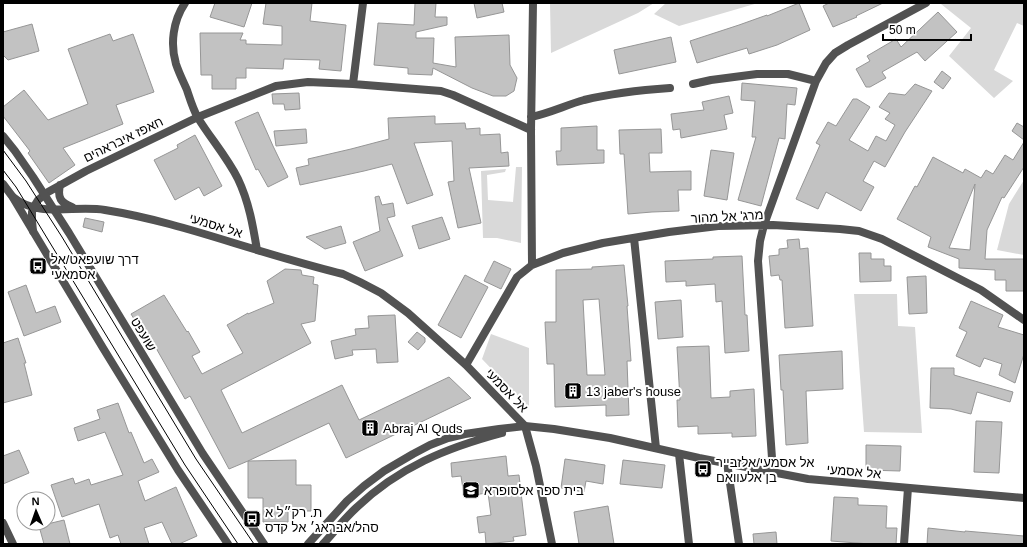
<svg xmlns="http://www.w3.org/2000/svg" width="1027" height="547" font-family="Arial,Heebo,sans-serif">
	<style>
		.green { fill: #d9d9d9 }
		.building { fill: #c2c2c2; stroke: #969696; fill-rule: evenodd }
		.lines { fill: none; stroke-linecap: round; stroke-linejoin: round }
		.minor { stroke: #525252; stroke-width: 8 }
		.tertiary { stroke: #525252; stroke-width: 8 }
		.tram { stroke: #000; stroke-width: 1 }
		.labels { text-anchor: middle; stroke-width: 4; stroke-linejoin: round; paint-order: stroke }
		.street-label { font-size: 13px; fill: #000; stroke: #fff }
		.poi-label { font-size: 13px; fill: #000; stroke: #fff; text-anchor: start }
	</style>
	<rect width="100%" height="100%" fill="#fff"/>
	<path class="green" d="M550 3H654L638 13 551 53Z
		M666 3H758L679 26 654 14Z
		M942 3H1024V26L1017 23 994 70 1013 81 994 98 949 56 971 28 941 4Z
		M516 167H522L521 243 497 238H483L481 171 506 169 505 172 487 175 488 200 513 202Z
		M1024 180V255L997 250 1009 204Z
		M854 294H897L898 326 915 327 922 433 864 432Z
		M491 334 529 348V408L482 359Z"/>
	<path class="building" d="M215 3H252L244 27 210 17Z
		M266 3H312L310 21 346 25 341 71 319 69 320 60 284 59 283 69 246 68V78H236V89H212V75H201L200 33H243L240 40H246V44L282 45V26L263 24Z
		M415 3H436L435 17H447V25L416 32V38H434L433 63 456 67 455 37 509 35 510 65 517 78 514 91 506 96H493L472 88 433 68 432 75 408 74V68L374 65 378 23 414 25Z
		M474 3H502L504 12 477 18Z
		M799 3 810 30 777 45 749 54 747 48 697 63 690 41 739 25 767 15V16Z
		M829 3H883L856 16 857 17 833 27 823 6Z
		M938 12 957 32 925 61 917 52 882 72 886 78 870 87H866L856 69 870 61 867 56 896 39 901 47Z
		M32 24 39 51 8 60 3 55V32Z
		M110 34 113 41 133 34 154 92 116 105 123 124 63 148 75 165 49 183 28 153 30 151 3 116V107L24 90 48 120 88 104 68 49Z
		M671 37 676 62 619 74 614 50Z
		M942 71 951 78 943 89 934 82Z
		M742 83 797 88 795 105 787 104 785 139 779 138 761 206 738 200 756 137H752L755 101 741 100Z
		M915 84 932 91 905 132 885 167 874 161 863 181 874 187 861 211 826 192 818 209 796 199 820 145 816 143 828 122 836 126 853 99H857L870 107 849 140 868 151 876 136 886 141 895 125 885 119 890 113 879 107 889 93 905 95Z
		M299 93 300 109 285 110 284 104H273L272 94Z
		M729 96 733 113 724 115 727 129 681 138 680 129 673 130 671 114 704 110 702 102Z
		M258 112 273 146 288 177 268 187 258 169 256 170 235 122Z
		M435 116V124L465 123 466 129 480 128V135L500 134 501 153 508 152 509 166 469 168 481 223 458 228 448 182 454 181 452 141 414 143 433 195 407 204 392 164 364 171 300 185 296 168 309 165 308 159 351 149 389 139 388 118Z
		M1017 123 1024 127V140L1012 131Z
		M597 126V150H604V163L557 165 556 151H561V128Z
		M306 129 307 143 276 146 274 131Z
		M661 129 662 153H649L650 172 691 171V190H678L679 211 652 212 628 214 624 154H620L619 130Z
		M195 135 222 186 204 196 199 187 175 200 154 160 178 148 177 145Z
		M1024 142V167L1004 198 1002 197 987 230 985 259H1024V291H1006V280H995V270L959 268V259L928 247 931 237 897 219 915 186 917 187 933 157 963 173 965 169 981 178 986 170 993 174 1005 155 1013 160ZM975 184 970 250 949 248Z
		M711 150 734 153 727 200 704 196Z
		M379 196 382 205 393 203 395 216 387 218 403 256 365 271 353 242 380 231 375 197Z
		M442 217 450 239 419 249 412 226Z
		M85 218 104 222 102 232 83 227Z
		M341 226 346 243 325 249 306 237Z
		M799 239 800 249 808 248 813 326 785 328 782 280H780L779 275 771 276 769 256 779 255V249L788 248 787 240Z
		M859 253H871V259H884V266H891V281L860 282Z
		M742 256 745 315H747L749 351 725 353 722 301 716 302 715 284 686 286V281L666 282 665 261 713 259V257Z
		M494 261 511 269 501 289 484 281Z
		M624 265 628 306H627L631 361H627L629 415 606 416V405L555 407 554 364H547L545 322H556V270L592 269V267ZM599 299 605 375H587L583 300Z
		M285 269 301 270 302 275 314 277 313 284 318 285 315 321 301 324 311 343 221 390 242 433 342 385 359 420 449 377 471 398 346 458 329 423 248 461 296 460V485H311V511H288V522H263V498H248V461L229 469 190 396 185 399 152 341 149 343 131 314 164 295 187 332 188 331 200 352 192 356 202 374 243 353 227 325 248 313V314L274 303 267 281Z
		M465 275 488 287 461 338 438 325Z
		M926 276 927 313 909 314 907 277Z
		M26 285 36 313 55 306 61 322 24 336 8 292Z
		M681 300 683 337 658 339 655 302Z
		M971 301 1003 315 998 327 1024 335V354L1015 383 999 375 1002 364 984 358 980 367 956 356 967 332 959 328Z
		M395 315 398 362 377 363 376 349 352 350 353 355 335 359 331 341 356 335 355 329 369 328 368 316Z
		M417 332 425 338V342L418 350 408 342Z
		M18 338 26 363H24L32 395 3 403V343Z
		M709 346 711 398 730 397V391L754 389 756 436 732 437V433L698 434V426L678 427 677 400H680L677 347Z
		M842 351 843 389 806 391 808 443 786 445 783 390H781L779 355Z
		M931 368H954V375L1013 392 1010 402 977 392 971 414 951 409 930 408Z
		M118 403 129 433 131 432 144 463 152 459 159 472 138 481 145 501 176 487 197 536 179 544H172L162 522 144 528 149 544H121L118 535 110 538 99 504 62 517 51 485 73 478 75 484 89 479 91 485 123 475 105 432 78 441 74 428 100 419 97 410Z
		M976 421 1002 422 999 473 974 472Z
		M866 445 901 446 900 471 866 470Z
		M19 450 29 473 3 484V456Z
		M506 456 508 476 519 475 526 535 513 537 514 541 486 544 485 532 479 533 477 517 491 515 488 493 464 496 461 476 452 477 451 463Z
		M565 459 605 465 603 484 586 481 584 492 561 488Z
		M623 460 665 465 662 488 620 484Z
		M834 497 858 498V505L887 506 886 528H897L896 544H870L831 541Z
		M608 506 614 544H579L574 512Z
		M64 520 70 544H44L39 526Z
		M928 528 965 532V531L1024 536V544H927Z
		M776 532 777 544H754L753 534Z"/>
	<g class="lines">
		<path class="minor" d="M185 3C173 21 170 44 176 64 179 73 183 81 187 90 190 99 193 109 198 118 211 139 227 157 238 179 249 202 253 226 257 250
			M353 84 363 3
			M693 84 711 80 757 74H788L816 81
			M531 117C550 113 566 105 584 100 613 93 641 90 670 88
			M60 185C57 198 61 203 72 207
			M13 197C37 218 75 205 105 210 149 217 192 230 234 243 270 254 306 265 343 274L360 282 381 293 408 313 466 365 525 426 536 466 552 544
			M33 231 32 221V212L33 208 38 200 48 192 86 171 198 117 276 86 308 82 353 84 441 91 453 95 531 130
			M634 238 656 448
			M532 265 531 130 533 3
			M466 365 517 277 532 265 563 253 603 243 669 232 718 226 773 225 840 229 859 231 882 239 981 290 1024 320
			M679 454 689 544
			M727 463 739 544
			M773 472 758 261 760 241 764 225 816 81 826 63 835 53 848 45 926 3
			M3 523 13 544
			M904 544 908 488"/>
		<path class="tertiary" d="M3 136 15 151 33 177 69 233 203 454 264 544
			M3 184 12 196 103 348 178 470 228 544
			M308 544 347 501 364 486 384 471 413 454 430 445 448 438 465 434 499 429 525 426 554 429 610 438 699 458 808 479 1024 498
			M323 544C334 532 344 519 356 508 399 467 446 448 502 433"/>
		<path class="tram" d="M3 150 26 181 62 237 196 459 254 544
			M3 170 16 187 44 233 185 465 238 544"/>
	</g>
	<defs>
		<symbol id="bus-square" viewBox="-11 -11 22 22"><rect x="-9" y="-9" width="18" height="18" rx="4" fill="#000" stroke="#fff"/><path d="M-5-6H5V4H4V6H2V4H-2V6H-4V4H-5ZM-3.5-4V0h7V-4ZM-3.5 1.2v1.5H-2V1.2ZM2 1.2v1.5H3.5V1.2Z" fill="#fff"/></symbol>
		<symbol id="building-square" viewBox="-11 -11 22 22"><rect x="-9" y="-9" width="18" height="18" rx="4" fill="#000" stroke="#fff"/><path d="M-4-6H4V6H1V3H-1V6H-4ZM-2.5-4.3h1.7v1.8h-1.7ZM.8-4.3h1.7v1.8H.8ZM-2.5-1h1.7V.8h-1.7ZM.8-1h1.7V.8H.8Z" fill="#fff"/></symbol>
		<symbol id="school-square" viewBox="-11 -11 22 22"><rect x="-9" y="-9" width="18" height="18" rx="4" fill="#000" stroke="#fff"/><path d="M0-5L7-2L0 1L-7-2ZM-4 1L0 2.5L4 1V4Q0 6-4 4Z" fill="#fff"/></symbol>
	</defs>
	<g fill-rule="evenodd">
		<use href="#bus-square" x="28" y="256" width="20" height="20"/>
		<use href="#building-square" x="563" y="381" width="20" height="20"/>
		<use href="#building-square" x="360" y="418" width="20" height="20"/>
		<use href="#bus-square" x="693" y="459" width="20" height="20"/>
		<use href="#school-square" x="461" y="480" width="20" height="20"/>
		<use href="#bus-square" x="242" y="509" width="20" height="20"/>
	</g>
	<g class="labels">
		<g class="street-label">
			<text transform="translate(123 139) rotate(-26)" y="5">חאפז איבראהים</text>
			<text transform="translate(727 216) rotate(-3)" y="5">מרג' אל מהור</text>
			<text transform="translate(216 225) rotate(17)" y="5">אל אסמעי</text>
			<text transform="translate(144 334) rotate(59)" y="5">שועפט</text>
			<text transform="translate(507 390) rotate(46)" y="5">אל אסמעי</text>
			<text transform="translate(854 471) rotate(5)" y="5">אל אסמעי</text>
		</g>
		<g class="poi-label">
			<text x="51" y="264">דרך שועפאט/אל<tspan x="51" dy="15">אסמאעי</tspan></text>
			<text x="586" y="396">13 jaber's house</text>
			<text x="383" y="433">Abraj Al Quds</text>
			<text x="716" y="467">אל אסמעי/אלזבייר<tspan x="716" dy="15">בן אלעוואם</tspan></text>
			<text x="484" y="495">בית ספר אלסופרא</text>
			<text x="265" y="517">ת. רק״ל א<tspan x="265" dy="15">סהל/אבראג׳ אל קדס</tspan></text>
		</g>
	</g>
	<rect width="1027" height="547" fill="none" stroke="#000000" stroke-width="8"/>
	<g transform="translate(36 511) rotate(358)"><circle r="19" fill="#ffffff" stroke="#999999"/>
	<path d="M0-3L7 15L0 10L-7 15Z" fill="#000000"/>
	<text y="-6" font-size="11" font-weight="bold" text-anchor="middle" fill="#000000">N</text>
	</g>
	<path d="M883 34v6h88v-6" fill="none" stroke="#000000" stroke-width="2"/>
	<text x="889" y="34" font-size="12" fill="#000000" stroke="#ffffff" stroke-width="3" paint-order="stroke">50 m</text>
</svg>
